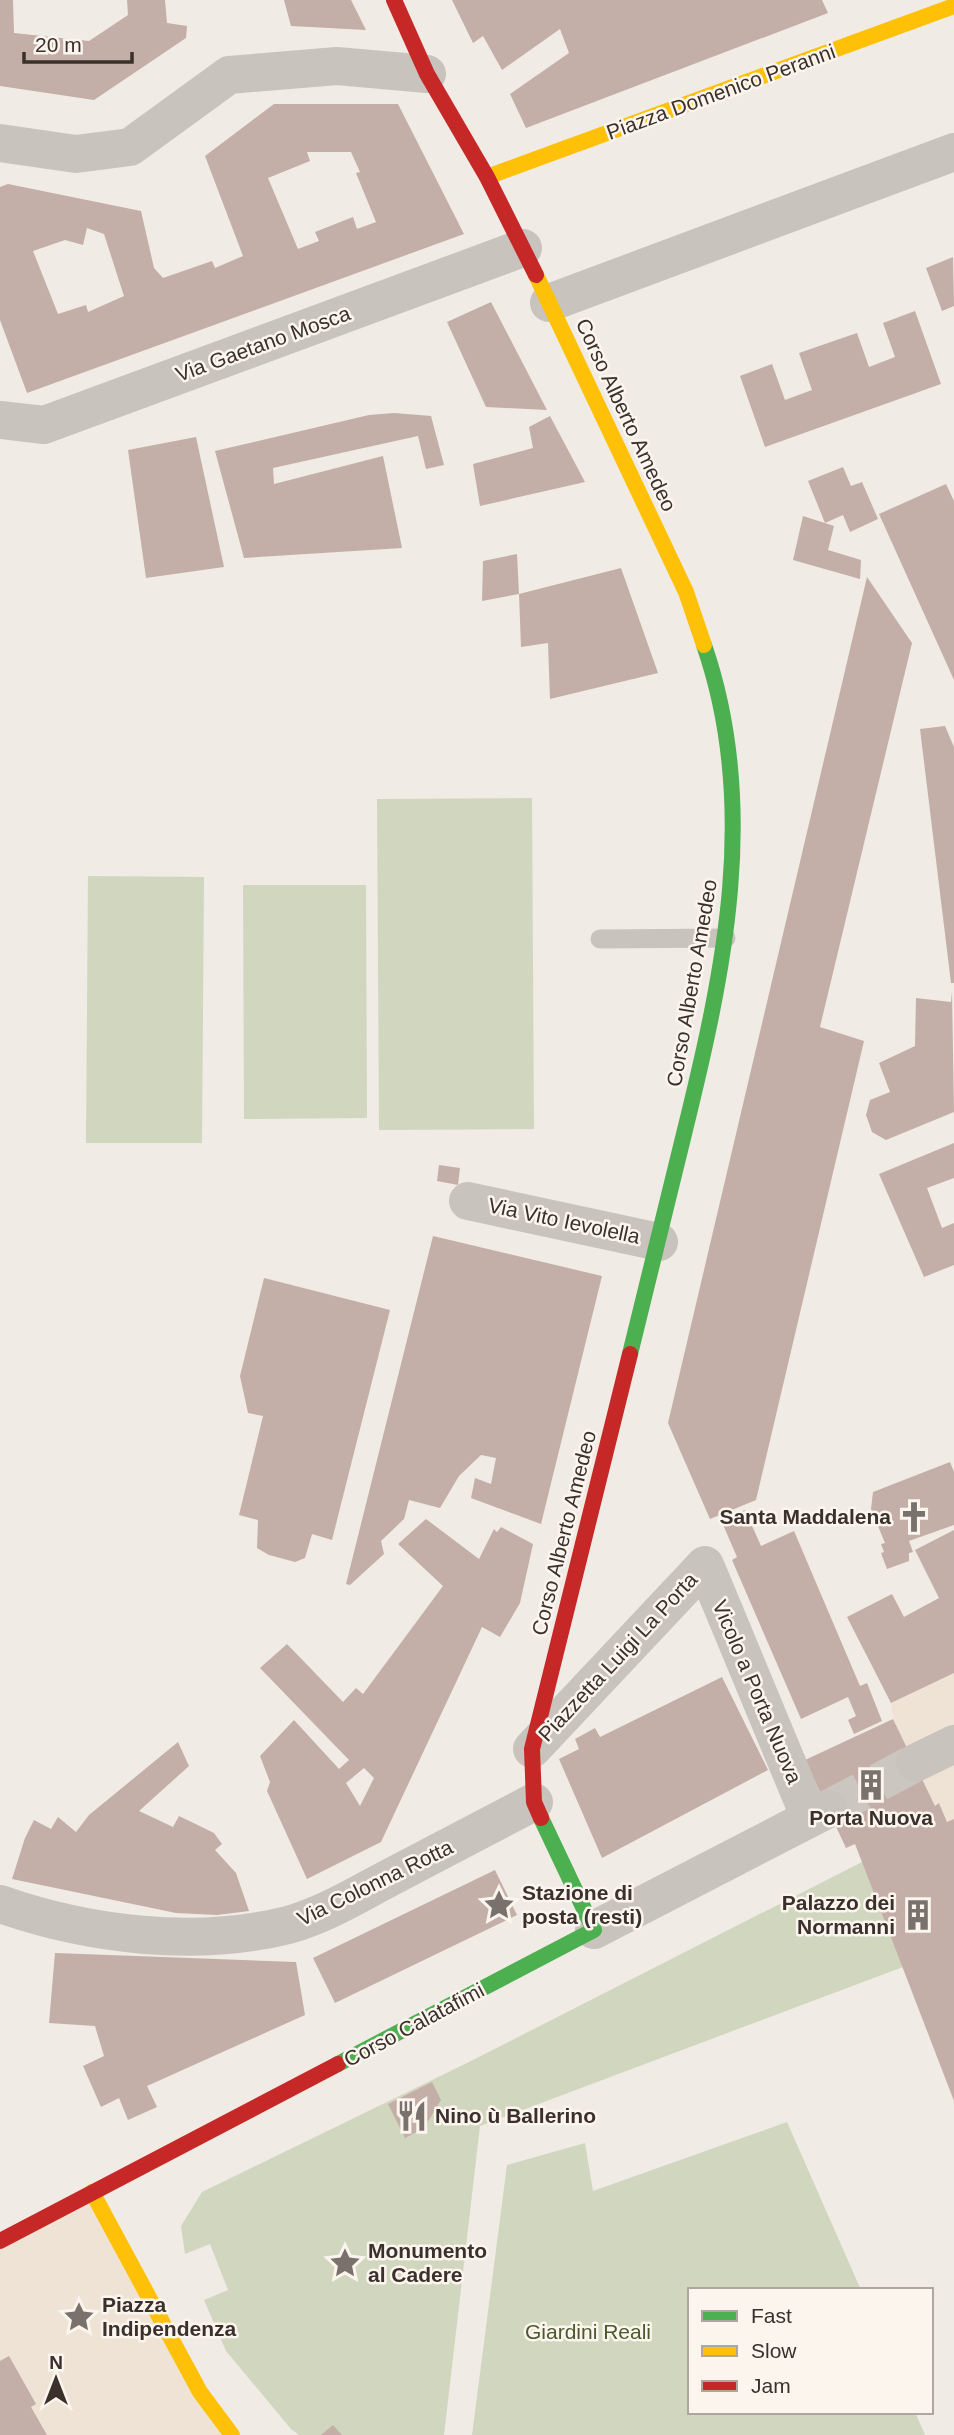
<svg xmlns="http://www.w3.org/2000/svg" width="954" height="2435" font-family="Arial,sans-serif">
	<style>
		.green { fill: #d1d6bf }
		.plaza { fill: #eee3d5 }
		.building { fill: #c3afa7; fill-rule: evenodd }
		.lines { fill: none; stroke-linecap: round; stroke-linejoin: round }
		.street-tunnel { stroke: #ccc6c0; stroke-width: 38; stroke-dasharray: 38 19; stroke-linecap: butt }
		.lane { stroke: #c9c3be; stroke-width: 19 }
		.street { stroke: #c9c3be; stroke-width: 38 }
		.fast { stroke: #4caf50; stroke-width: 16 }
		.slow { stroke: #ffc107; stroke-width: 16 }
		.jam { stroke: #c62828; stroke-width: 16 }
		.labels { text-anchor: middle; stroke-width: 5; stroke-linejoin: round; paint-order: stroke }
		.street-label { font-size: 21px; fill: #3b302b; stroke: #fbf5ee }
		.poi-label { font-size: 21px; font-weight: bold; fill: #3b302b; stroke: #fbf5ee; text-anchor: start }
		.park-label { font-size: 21px; fill: #4a5a2e; stroke: #fbf5ee }
	</style>
	<rect width="100%" height="100%" fill="#f0ebe5"/>
	<path class="green" d="M532 798 534 1129 379 1130 377 799Z
		M88 876 204 877 202 1143H86Z
		M243 885H366L367 1118 244 1119Z
		M862 1862 903 1967 480 2126 444 2435H299L291 2429 226 2351 204 2300 228 2290 210 2244 185 2254 181 2226 202 2192 469 2062Z
		M787 2122 861 2290H690V2412H915L925 2435H472L507 2165 585 2143 593 2191Z"/>
	<path class="plaza" d="M954 1673V1819L947 1822 940 1804 935 1806 893 1719 891 1703Z
		M92 2192 232 2435H0V2241Z"/>
	<path class="building" d="M0 0H13L14 33 89 41 128 15 127 0H165L167 23 187 26 186 38 94 100 0 86Z
		M284 0H351L366 30 291 26Z
		M452 0H822L828 13 526 128 510 94 569 53 560 29 502 70 483 36 473 43Z
		M274 104H398L464 234 27 393 0 320V187L8 184 141 211 154 268 163 278 212 261 215 268 243 256 205 156ZM307 152H351L360 172 356 173 376 222 357 229 353 217 315 232 319 241 298 249 268 178 310 161ZM87 228 104 234 124 296 88 312 86 305 58 314 33 251 65 240 83 245Z
		M953 257 954 306 942 311 926 268Z
		M491 302 547 410 486 407 447 322Z
		M915 311 941 384 765 447 740 376 772 364 785 400 812 390 799 353 857 333 869 367 895 357 883 323Z
		M394 413 431 416 444 465 426 469 418 436 273 468 274 484 383 456 402 548 244 558 215 451 369 415Z
		M550 416 585 482 480 506 473 464 533 448 529 427Z
		M196 437 224 567 146 578 128 450Z
		M843 467 851 486 862 482 878 519 850 532 843 515 825 523 808 481Z
		M946 484 954 501V680L879 514Z
		M803 516 834 526 828 550 861 560 860 579 793 560Z
		M517 554 519 594 482 601 483 561Z
		M621 568 658 673 550 699 548 643 521 647 519 594Z
		M867 577 912 643 820 1027 864 1041 756 1500 710 1519 668 1423Z
		M945 726 954 747V983H951L920 729Z
		M952 991 954 1112 886 1140 872 1132 866 1115 870 1100 890 1092 879 1063 915 1046 916 998 951 1002Z
		M954 1143V1178L927 1188 942 1228 954 1223V1265L924 1277 879 1174Z
		M439 1165 460 1168 458 1185 437 1181Z
		M433 1236 602 1276 541 1524 471 1498 475 1478 491 1484 496 1458 481 1455 459 1476 440 1508 409 1500 404 1519 381 1541 384 1554 350 1585 346 1584Z
		M264 1278 390 1310 332 1540 312 1534 305 1558 295 1562 269 1555 257 1548 258 1520 239 1515 263 1416 248 1413 240 1376Z
		M950 1462 954 1472V1525L909 1541 913 1552 909 1553V1561L887 1569 881 1553 884 1552 881 1544 885 1543 871 1509 873 1492Z
		M745 1510 761 1546 794 1531 860 1686 867 1683 882 1721 854 1734 848 1720 856 1716 848 1697 801 1719 732 1560 737 1557 721 1520Z
		M426 1519 479 1559 494 1529 497 1532 501 1527 533 1544 520 1603 500 1637 482 1627 381 1842 307 1879 267 1791 270 1782 260 1756 294 1720 339 1769 349 1760 260 1668 287 1644 343 1702 356 1688 363 1694 443 1586 398 1544ZM364 1768 374 1778 360 1806 346 1783Z
		M954 1530V1673L891 1703 847 1617 892 1594 904 1617 939 1598 915 1550Z
		M722 1677 768 1770 602 1858 559 1759 579 1749 575 1739 595 1728 600 1737Z
		M893 1719 935 1806 939 1803 947 1822 954 1819V2101L855 1844 846 1848 805 1760Z
		M178 1742 189 1766 139 1811 173 1827 179 1816 214 1833 222 1844 215 1850 236 1873 249 1911 217 1915 176 1913 12 1879 25 1838 34 1820 51 1829 58 1817 76 1832 89 1815Z
		M495 1870 517 1915 335 2003 313 1958Z
		M55 1953 296 1962 305 2015 147 2086 157 2107 128 2120 119 2098 101 2107 83 2066 104 2056 95 2026 49 2023Z
		M432 2082 441 2100 424 2128 405 2138 388 2104Z
		M9 2356 36 2404 31 2407 47 2435H0V2361Z
		M333 2425 342 2435H321Z"/>
	<g class="lines">
		<path class="street-tunnel" d="M828 1809 915 1763"/>
		<path class="lane" d="M600 939 726 938"/>
		<path class="street" d="M0 143 76 154 130 147 229 75 337 66 427 74
			M549 303 954 152
			M0 420 44 425 523 248
			M468 1201 659 1242
			M532 1749 705 1565 810 1818
			M915 1763 954 1744
			M0 1904C88 1935 196 1948 288 1925 322 1916 357 1895 389 1878 437 1853 486 1827 534 1802
			M594 1930 828 1809"/>
		<path class="fast" d="M630 1354C648 1281 666 1207 684 1134 724 972 760 807 704 645
			M338 2064 594 1930 541 1818"/>
		<path class="slow" d="M487 177 954 6
			M536 275 686 592 704 645
			M92 2192 200 2392 232 2435"/>
		<path class="jam" d="M394 0 427 74 487 177 536 275
			M541 1818 534 1802 532 1749 630 1354
			M0 2241 338 2064"/>
	</g>
	<defs>
		<symbol id="church-bare" viewBox="-9 -9 18 18"><path d="M-1.2-6h2.4v3.5h3.3v2.4h-3.3V6h-2.4V-.1h-3.3v-2.4h3.3Z" fill="#7a716c" stroke="#fbf5ee" stroke-width="2.5" paint-order="stroke"/></symbol>
		<symbol id="building-bare" viewBox="-9 -9 18 18"><path d="M-4-6H4V6H1V3H-1V6H-4ZM-2.5-4.3h1.7v1.8h-1.7ZM.8-4.3h1.7v1.8H.8ZM-2.5-1h1.7V.8h-1.7ZM.8-1h1.7V.8H.8Z" fill="#7a716c" stroke="#fbf5ee" stroke-width="2.5" paint-order="stroke"/></symbol>
		<symbol id="sight-bare" viewBox="-9 -9 18 18"><path d="M0-6L1.8-2.2L6-1.7L2.9 1.2L3.7 5.4L0 3.3L-3.7 5.4L-2.9 1.2L-6-1.7L-1.8-2.2Z" fill="#7a716c" stroke="#fbf5ee" stroke-width="2.5" paint-order="stroke"/></symbol>
		<symbol id="restaurant-bare" viewBox="-9 -9 18 18"><path d="M-5-6h1v4h1v-4h1v4h1v-4h1v5L-1.5 .5V6h-2V.5L-5-1ZM5-6V6H3V1.5H1.5Q1.5-4 5-6Z" fill="#7a716c" stroke="#fbf5ee" stroke-width="2.5" paint-order="stroke"/></symbol>
	</defs>
	<g fill-rule="evenodd">
		<use href="#church-bare" x="892" y="1495" width="44" height="44"/>
		<use href="#building-bare" x="849" y="1763" width="44" height="44"/>
		<use href="#sight-bare" x="477" y="1883" width="44" height="44"/>
		<use href="#building-bare" x="896" y="1893" width="44" height="44"/>
		<use href="#restaurant-bare" x="390" y="2094" width="44" height="44"/>
		<use href="#sight-bare" x="323" y="2241" width="44" height="44"/>
		<use href="#sight-bare" x="57" y="2295" width="44" height="44"/>
	</g>
	<g class="labels">
		<g class="street-label">
			<text transform="translate(721 92) rotate(-20)" y="7">Piazza Domenico Peranni</text>
			<text transform="translate(263 344) rotate(-20)" y="7">Via Gaetano Mosca</text>
			<text transform="translate(626 415) rotate(65)" y="7">Corso Alberto Amedeo</text>
			<text transform="translate(692 983) rotate(-80)" y="7">Corso Alberto Amedeo</text>
			<text transform="translate(564 1221) rotate(12)" y="7">Via Vito Ievolella</text>
			<text transform="translate(564 1533) rotate(-76)" y="7">Corso Alberto Amedeo</text>
			<text transform="translate(618 1657) rotate(-47)" y="7">Piazzetta Luigi La Porta</text>
			<text transform="translate(757 1692) rotate(67)" y="7">Vicolo a Porta Nuova</text>
			<text transform="translate(375 1883) rotate(-26)" y="7">Via Colonna Rotta</text>
			<text transform="translate(414 2025) rotate(-28)" y="7">Corso Calatafimi</text>
		</g>
		<g class="poi-label">
			<text x="891" y="1524" text-anchor="end">Santa Maddalena</text>
			<text x="871" y="1825" text-anchor="middle">Porta Nuova</text>
			<text x="522" y="1900">Stazione di<tspan x="522" dy="24">posta (resti)</tspan></text>
			<text x="895" y="1910" text-anchor="end">Palazzo dei<tspan x="895" dy="24">Normanni</tspan></text>
			<text x="435" y="2123">Nino ù Ballerino</text>
			<text x="368" y="2258">Monumento<tspan x="368" dy="24">al Cadere</tspan></text>
			<text x="102" y="2312">Piazza<tspan x="102" dy="24">Indipendenza</tspan></text>
		</g>
		<g class="park-label">
			<text x="588" y="2339">Giardini Reali</text>
		</g>
	</g>
	<rect x="688" y="2288" width="245" height="126" fill="#fbf5ee" stroke="#aea6a0" stroke-width="2"/>
	<rect x="702" y="2311" width="35" height="10" fill="#4caf50" stroke="#aea6a0" stroke-width="2"/>
	<text x="751" y="2323" font-size="21" fill="#3b302b">Fast</text>
	<rect x="702" y="2346" width="35" height="10" fill="#ffc107" stroke="#aea6a0" stroke-width="2"/>
	<text x="751" y="2358" font-size="21" fill="#3b302b">Slow</text>
	<rect x="702" y="2381" width="35" height="10" fill="#c62828" stroke="#aea6a0" stroke-width="2"/>
	<text x="751" y="2393" font-size="21" fill="#3b302b">Jam</text>
	<g transform="translate(56 2379)" stroke="#fbf5ee" stroke-width="5" paint-order="stroke">
	<path d="M0-5L12 26L0 18L-12 26Z" fill="#3b302b"/>
	<text y="-10" font-size="19" font-weight="bold" text-anchor="middle" fill="#3b302b">N</text>
	</g>
	<path d="M24 52v10h108v-10" fill="none" stroke="#3b302b" stroke-width="3.5"/>
	<text x="35" y="52" font-size="21" fill="#3b302b" stroke="#fbf5ee" stroke-width="5" paint-order="stroke">20 m</text>
</svg>
